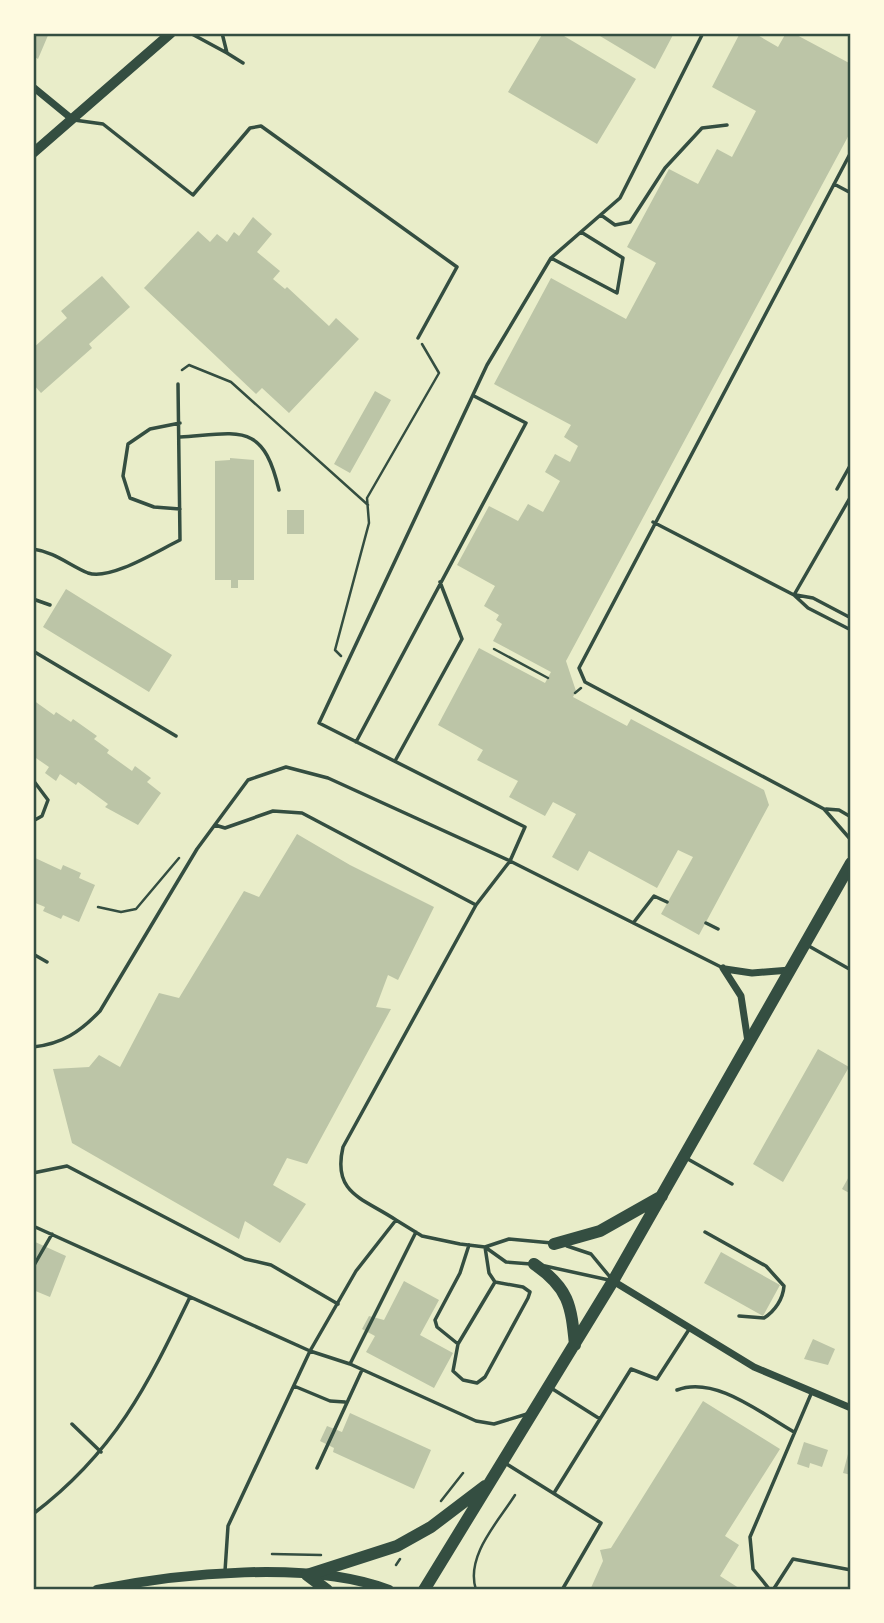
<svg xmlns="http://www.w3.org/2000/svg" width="884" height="1623" font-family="Mulish,sans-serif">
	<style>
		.building { fill: #bcc5a7 }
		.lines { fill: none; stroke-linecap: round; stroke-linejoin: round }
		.path { stroke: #344e41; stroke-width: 2.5 }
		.service { stroke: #344e41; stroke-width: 3.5 }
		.minor { stroke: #344e41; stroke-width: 7 }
		.secondary { stroke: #344e41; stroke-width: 10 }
		.primary { stroke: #344e41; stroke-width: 10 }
		.trunk { stroke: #344e41; stroke-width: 12 }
		.neatline { fill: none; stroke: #344e41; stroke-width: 2.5 }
	</style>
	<rect width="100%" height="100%" fill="#e9edc9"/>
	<path class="building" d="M33 33H49L38 59 33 56Z
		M543 33H559L636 79 597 144 508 92Z
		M595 33H674L655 69Z
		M740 33H754L778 47 786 33H793L851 64V131L566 661 576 691 573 697 627 726 631 719 764 790 769 805 699 935 661 914 693 857 678 850 657 888 589 851 578 871 552 857 576 814 553 802 545 816 509 797 518 781 477 760 483 750 438 725 479 648 545 683 551 672 493 641 502 624 496 620 499 615 484 606 495 586 457 565 489 506 518 521 528 504 543 512 560 481 545 472 555 454 570 462 578 446 564 437 571 425 494 384 551 278 626 319 656 263 627 247 669 169 698 184 717 149 732 157 756 111 712 87Z
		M253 217 272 234 257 252 280 271 273 279 285 289 287 287 329 326 336 318 359 339 289 413 262 388 256 394 144 288 198 231 210 242 217 234 227 242 234 232 239 236Z
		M102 276 130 307 89 344 92 348 41 393 33 384V348L67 318 61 311Z
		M375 391 391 400 350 473 334 464Z
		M230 458 254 460V580H238V588H231V580H215V461L230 460Z
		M287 510H304V534H287Z
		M66 589 172 655 149 692 43 627Z
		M33 700 54 715 56 712 71 722 73 719 97 736 94 739 109 750 107 753 132 771 135 766 151 778 147 782 161 793 138 825 105 807 108 804 78 782 76 785 60 774 56 781 45 773 49 767 33 756 36 751Z
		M297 834 350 865 434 907 398 980 388 975 376 1007 391 1009 307 1164 287 1158 273 1185 306 1204 280 1243 245 1221 239 1239 72 1143 53 1069 89 1067 99 1055 120 1067 159 993 179 998 244 891 259 897Z
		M33 857 61 870 63 865 81 873 79 878 95 885 79 922 63 915 61 919 43 911 45 907 33 902Z
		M818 1049 849 1067 783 1182 753 1164Z
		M851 1173V1194L842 1189Z
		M33 1241 66 1256 50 1297 33 1290Z
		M721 1252 780 1285 763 1316 704 1283Z
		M404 1281 439 1300 420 1335 453 1353 434 1388 366 1352 375 1336 362 1329 369 1316 384 1320Z
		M813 1339 835 1349 828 1365 804 1359Z
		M703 1401 780 1449 725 1536 739 1545 720 1576 742 1590H590L603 1561 600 1550 611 1548Z
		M350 1413 431 1450 414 1489 333 1452 334 1448 320 1441 327 1426 342 1432Z
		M804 1442 828 1450 822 1467 810 1463 809 1468 797 1464Z
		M848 1454 851 1455V1475L843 1473Z"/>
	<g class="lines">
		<path class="path" d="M182 370 189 365 231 382 368 505
			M494 649 548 678
			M341 656 335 650 369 523 367 498 439 373 422 344
			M575 693 581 688
			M98 907 121 912 136 909 179 858
			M441 1501 463 1473
			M272 1554 321 1555
			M396 1565 400 1559
			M476 1590C465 1556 498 1522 515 1495"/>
		<path class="service" d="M190 33 227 53 222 33
			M227 53 243 63
			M74 120 103 124 193 195 250 128 261 126 457 267 418 338
			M851 152 579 668 585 682 824 809 851 840
			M834 184 851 193
			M601 215 615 225 630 222 665 168 702 128 727 125
			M551 258 617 293 623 258 581 232
			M180 423 150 429 128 444 123 476 130 498 154 507 180 509
			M180 437C241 433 263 422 279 490
			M837 489 851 464
			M653 522 794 595 808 608 851 630
			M33 549C55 552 69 565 88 573 110 581 159 550 180 540L178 384
			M794 595 851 496
			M796 595 813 598 851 618
			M33 599 50 605
			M33 651 176 736
			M356 742 526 423 474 396
			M395 761 462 639 440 582
			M33 780 48 800 42 816 33 821
			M826 809 839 810 851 817
			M215 825 225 828 273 811 302 813 476 905
			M634 922 654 896 667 902
			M706 923 718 929
			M807 945 851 970
			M33 954 47 962
			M33 1047C62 1044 80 1032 100 1011L197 849 248 780 286 767 328 778 510 861 723 968
			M686 1158 732 1184
			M33 1173 67 1166 245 1259 271 1265 338 1304
			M396 1220C363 1198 332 1194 343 1147L476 905 510 861 525 827 319 723 487 365 551 258 620 198 703 33
			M33 1226 310 1351 350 1364 476 1421 494 1424 527 1414
			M705 1232 766 1266 784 1286C783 1299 775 1311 764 1318L739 1316
			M567 1246 591 1254 610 1277
			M485 1247 506 1262 531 1264
			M485 1247 489 1273 495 1282
			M545 1266 609 1280
			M33 1267 52 1234
			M495 1282 523 1287 530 1292 528 1298 485 1377 477 1383 463 1380 453 1371 458 1344Z
			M458 1344 437 1327 435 1320 460 1273 469 1245
			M350 1364 416 1232
			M294 1386 330 1401 345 1402
			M551 1388 600 1419
			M677 1390C715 1375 762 1414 794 1432
			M72 1424 101 1452
			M505 1463 601 1523 562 1590
			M317 1468 362 1370
			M554 1493 631 1369 657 1379 690 1328
			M33 1514C115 1452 147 1386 190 1297
			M225 1571 228 1526 310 1351 356 1271 396 1220 422 1236 460 1244 485 1247 509 1239 552 1243
			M770 1590 753 1569 750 1537 811 1394
			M773 1590 793 1559 851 1570"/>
		<path class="minor" d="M33 87 72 119
			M723 968 741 996 748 1042
			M725 969 752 973 790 970
			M613 1281 754 1367 851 1408"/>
		<path class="secondary" d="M33 153 171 33"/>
		<path class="primary" d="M97 1590C178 1573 312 1560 389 1590"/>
		<path class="trunk" d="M554 1244 600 1231 662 1196
			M534 1264C569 1288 571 1305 575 1345
			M307 1575 397 1546 431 1527 485 1486
			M307 1575 327 1590
			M424 1590 613 1281 851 863"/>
	</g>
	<rect width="884" height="1623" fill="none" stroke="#fefae0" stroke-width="70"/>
	<rect x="35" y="35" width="814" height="1553" class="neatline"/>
</svg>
